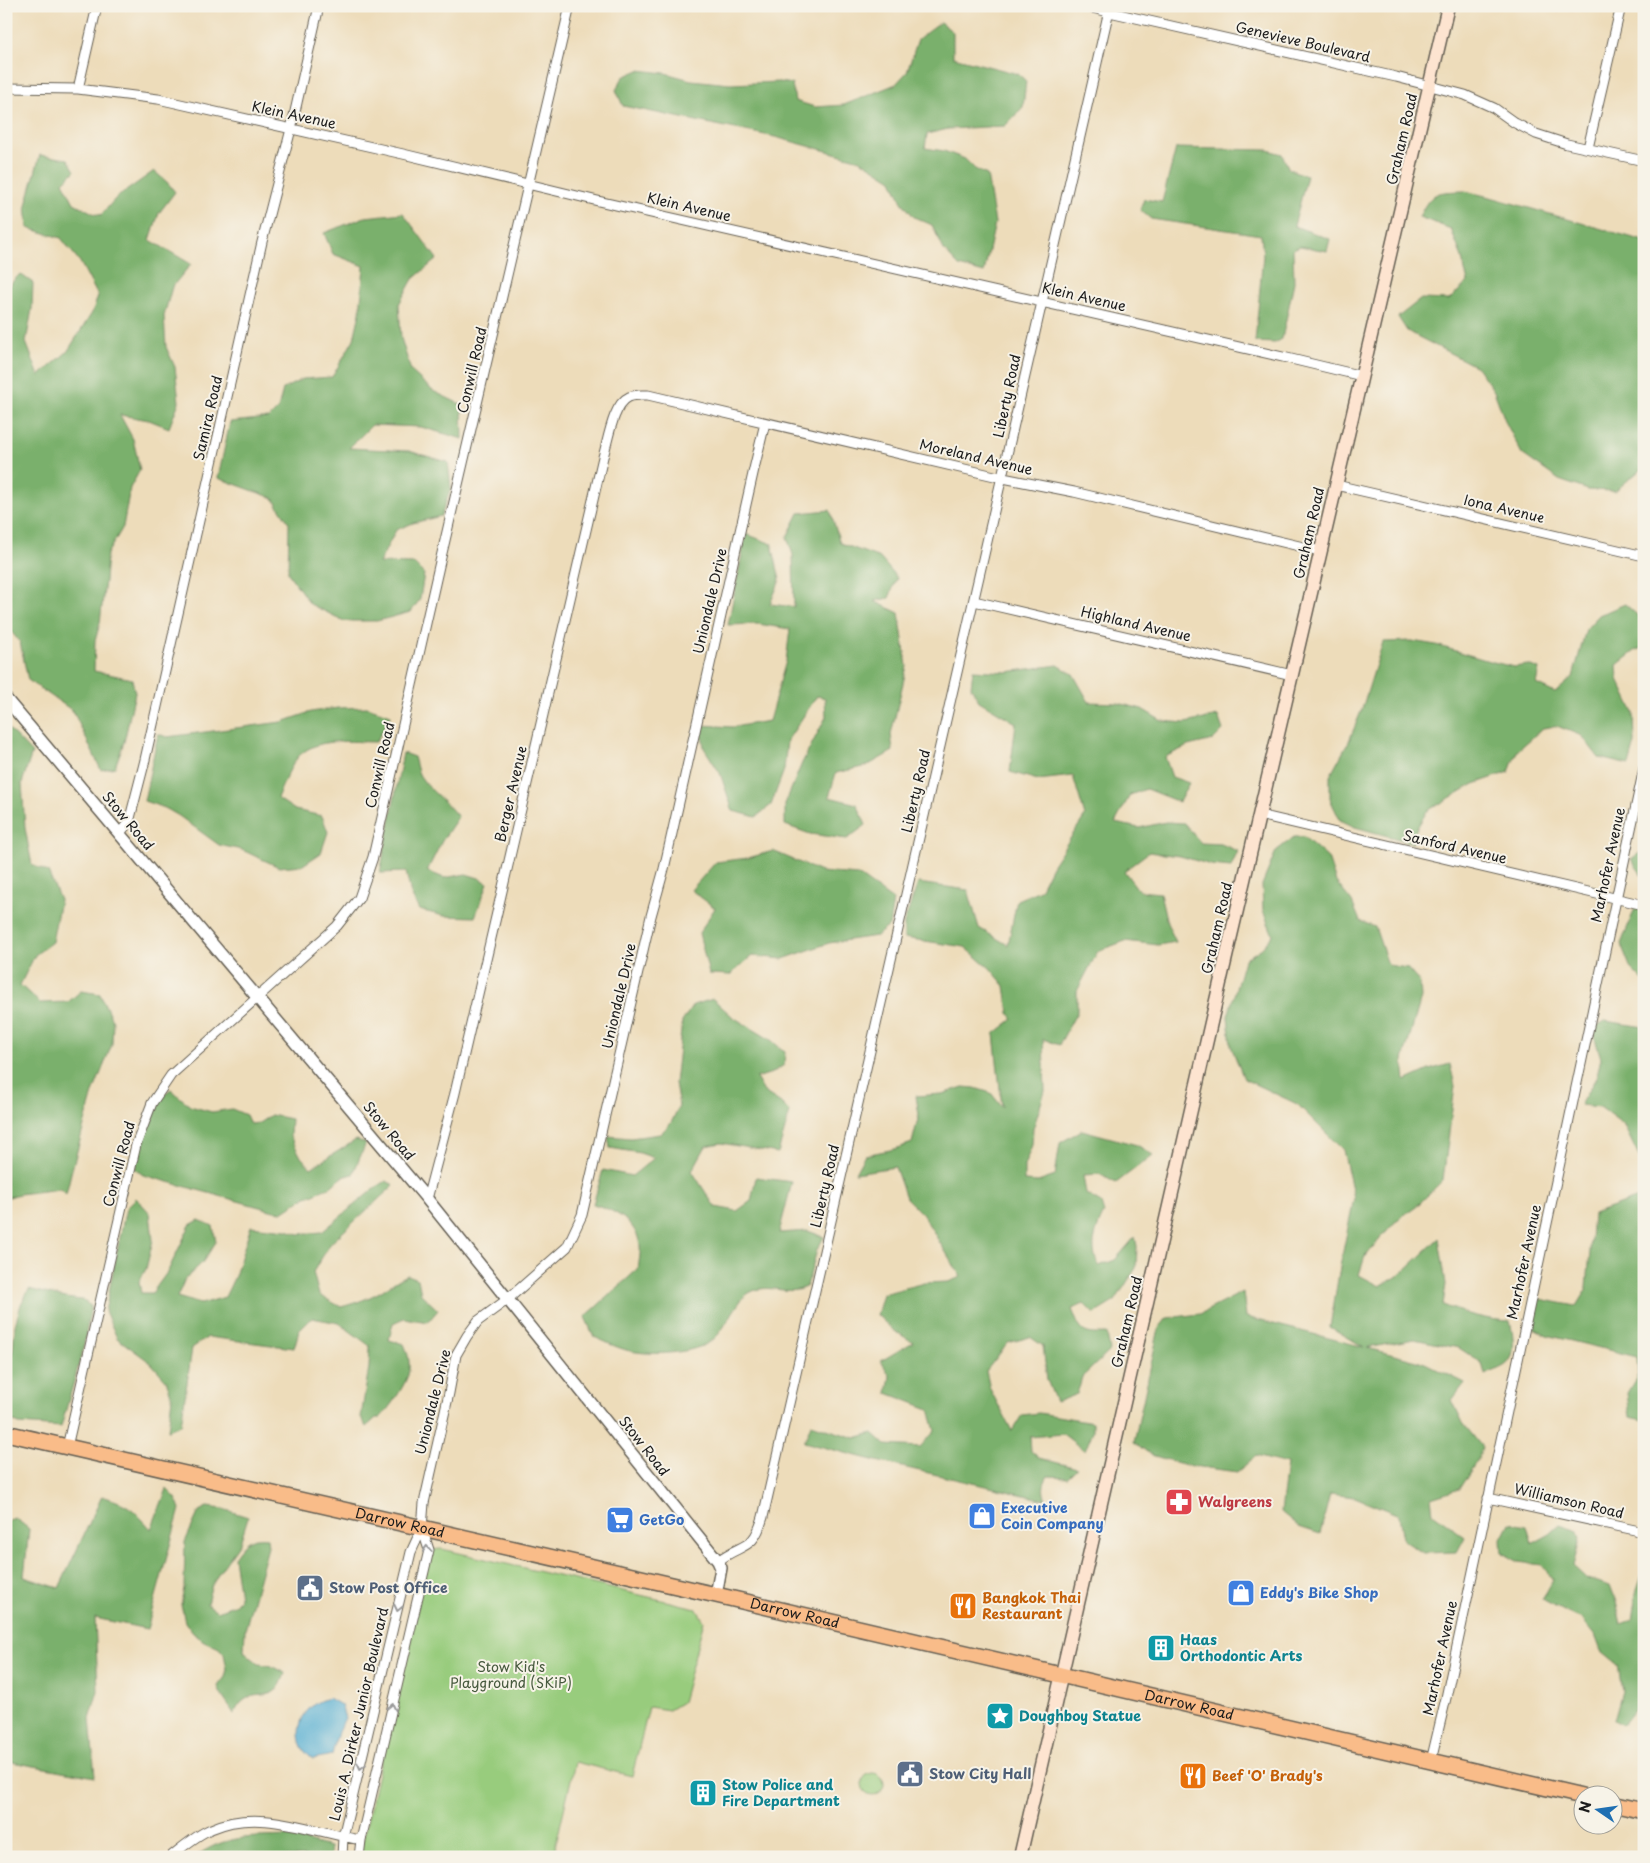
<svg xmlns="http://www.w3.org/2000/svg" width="1650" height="1863" font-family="'Playpen Sans',sans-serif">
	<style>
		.green { fill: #98cc7d; stroke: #5a744c }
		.forest { fill: #7ab06c; stroke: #4b6644 }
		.water { fill: #56afd3; stroke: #396678 }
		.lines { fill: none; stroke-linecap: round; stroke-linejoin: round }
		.minor-casing { stroke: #655f53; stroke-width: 11 }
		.tertiary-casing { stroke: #655f53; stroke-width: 14 }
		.secondary-casing { stroke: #655f53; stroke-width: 15 }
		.primary-casing { stroke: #655f53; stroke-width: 18 }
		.minor { stroke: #fff; stroke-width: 9 }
		.tertiary { stroke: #fff; stroke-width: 11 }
		.secondary { stroke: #fde4d0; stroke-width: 12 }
		.primary { stroke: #f9bc89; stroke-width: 15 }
		.oneway { stroke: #999 }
		.labels { text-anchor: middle; stroke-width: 4; stroke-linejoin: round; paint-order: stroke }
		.street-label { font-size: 14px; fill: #1c1c1c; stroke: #f7f3e8 }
		.health-label { font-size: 14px; font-weight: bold; fill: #be3a42; stroke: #f7f3e8; text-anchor: start }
		.shop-label { font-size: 14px; font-weight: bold; fill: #366cbe; stroke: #f7f3e8; text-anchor: start }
		.service-label { font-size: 14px; font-weight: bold; fill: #4e5e75; stroke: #f7f3e8; text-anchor: start }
		.food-label { font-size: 14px; font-weight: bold; fill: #c56008; stroke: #f7f3e8; text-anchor: start }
		.culture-label { font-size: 14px; font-weight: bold; fill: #0d838f; stroke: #f7f3e8; text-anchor: start }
		.park-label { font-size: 14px; fill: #475a3e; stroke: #f7f3e8 }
	</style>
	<rect width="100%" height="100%" fill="#f7f3e8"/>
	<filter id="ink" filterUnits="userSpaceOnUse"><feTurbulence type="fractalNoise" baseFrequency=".02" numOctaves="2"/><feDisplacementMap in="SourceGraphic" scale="10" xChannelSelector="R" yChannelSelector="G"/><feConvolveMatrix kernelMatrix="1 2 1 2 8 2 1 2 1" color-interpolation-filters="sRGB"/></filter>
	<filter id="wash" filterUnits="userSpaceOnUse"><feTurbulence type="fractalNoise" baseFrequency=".0096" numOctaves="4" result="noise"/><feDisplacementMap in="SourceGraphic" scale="20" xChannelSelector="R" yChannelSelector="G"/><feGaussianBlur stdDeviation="1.12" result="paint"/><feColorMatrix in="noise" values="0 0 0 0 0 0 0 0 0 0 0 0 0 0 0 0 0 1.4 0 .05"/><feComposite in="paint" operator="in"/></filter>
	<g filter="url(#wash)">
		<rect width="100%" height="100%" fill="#eddcba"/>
		<path class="green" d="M442 1549 696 1608 704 1621 682 1702 669 1710 649 1707 632 1776 575 1762 553 1857H359L429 1550Z
			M862 1784a11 11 0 1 1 22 0a11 11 0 1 1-22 0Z"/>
		<path class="forest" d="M940 22 953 32V57L1018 74 1026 81 1023 107 1005 126 948 129 927 134 925 148 944 151 965 159 975 169 987 175 995 223 984 273 959 266 944 250 932 225 914 217 902 202 892 180 860 160 775 137 623 106 616 90 623 77 639 70 665 73 691 80 730 84 779 82 792 84 795 101 815 107 844 105 896 84 907 72 918 39Z
			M1176 148 1268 150 1282 154 1289 169 1307 176 1294 226 1330 239 1327 251 1300 246 1293 249 1294 282 1282 339 1275 343 1255 342 1263 255 1261 235 1151 219 1140 210 1144 199 1162 202Z
			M40 155 68 159 75 171 63 182 74 203 95 214 101 215 116 198 154 171 168 183 175 192 159 213 150 240 191 264 172 287 164 316 166 347 175 367 179 402 169 428 149 420 120 415 133 439 140 470 130 488 123 527 107 554 105 581 100 623 95 641 94 671 132 679 135 693 124 742 115 767 101 770 73 711 28 680 20 642 6 626V288L20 274 33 283 32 309 26 342 39 376 67 352 92 313 98 296 80 262 61 238 28 228 26 205Z
			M1465 191 1494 198 1644 241V467L1615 491 1588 490 1559 480 1522 454 1506 423 1494 391 1477 367 1407 331 1398 317 1421 299 1449 300 1468 282 1461 255 1451 229 1419 217C1432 190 1437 192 1465 191Z
			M403 213 437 259 413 279 399 304 401 338 411 371 433 391 462 405 463 439 421 427 372 425 349 448 409 451 448 462 451 488 441 516 413 523 396 530 379 563 414 564 424 574 420 599 411 612 377 621H344L310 604 288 573 289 523 273 498 218 478 230 422 269 418 278 409 283 389 303 379 332 377 354 339 360 313 364 266 333 254 324 233 365 217Z
			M830 510 840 543 880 558 897 578 889 598 874 601 899 613 907 666 891 734 893 751 867 766 836 773 829 797 857 804 866 825 847 839 810 834 785 825V804L802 763 826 717 825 698 817 696 787 741 784 770 771 805 756 817 733 811 720 773 704 748 701 725 733 727 769 721 786 661 790 629 758 624 728 625 746 534 772 544 780 580 770 604 794 607 793 555 787 537 799 513Z
			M1625 604 1644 621V647L1635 651 1617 665 1618 679 1634 713 1635 743 1629 765 1599 758 1582 736 1557 726 1543 728 1517 751 1509 772 1474 784 1427 811 1414 833 1413 843 1355 827 1340 820 1330 799V776L1349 741 1362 709 1383 642 1412 641 1436 645 1489 661 1514 667 1528 665 1539 669 1536 684 1555 693 1573 677 1586 629 1599 615Z
			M1058 665 1073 674 1089 702 1118 703 1142 709 1162 721 1185 723 1218 716 1223 730 1213 740 1188 746 1165 757 1172 777 1189 783 1179 802 1146 789 1130 795 1115 823 1139 828 1166 822 1184 823 1201 843 1221 844 1238 851 1231 867 1211 865 1180 856 1149 852 1124 871 1139 891 1160 893 1167 923 1176 942 1158 945 1125 941 1098 951 1077 991V1012L1059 1045 1043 1039 1045 1091 1033 1129 1032 1145 1024 1166V1181L1038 1182 1055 1176 1060 1143 1082 1130 1137 1145 1153 1155 1116 1183 1099 1174 1083 1175 1086 1194 1101 1203 1104 1213C1095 1231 1089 1248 1099 1266L1115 1260 1135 1237 1137 1246 1136 1268 1115 1301 1094 1314 1084 1304 1072 1309C1081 1332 1081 1335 1107 1334L1110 1351 1082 1377 1077 1394 1056 1402 1047 1380 1043 1346 1030 1337 1008 1343 986 1371 990 1389 1012 1431 1022 1415 1039 1413 1093 1422V1431L1085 1451 1063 1434 1030 1437 1031 1451 1039 1458 1077 1468 1068 1477 1048 1476C1043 1484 1042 1490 1046 1500L872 1460 804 1442 811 1424 855 1438 873 1433 886 1445 920 1447 935 1431 929 1409 887 1393 890 1376 881 1361 913 1342 893 1330 877 1315 883 1294 924 1283 948 1282 961 1277 923 1215 906 1198 895 1167 855 1173 865 1155 895 1149 912 1143 919 1115 916 1096 942 1094 963 1087 975 1088 991 1093 1002 1107 994 1034 1013 1019 1009 1013 1005 986 990 968 965 947 904 938V923L918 883 968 890 979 928 1008 945 1017 900 1040 890 1052 866 1085 816 1073 776 1038 780 1010 772 1016 723 979 701 971 687 973 670 1007 672Z
			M367 707 391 715 376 742C351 742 321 737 301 754 292 761 282 787 277 798L295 810 322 816 328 832 321 853 303 865 279 867 242 850 219 845 179 816 165 808 144 801 158 734 167 737 282 722 311 712 338 708Z
			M6 726 32 753 22 783 25 828 32 865 48 872 60 900 52 942 35 955 20 985 40 1003 68 1002 81 991 100 994 113 1022 112 1044 93 1093 71 1173 66 1194 60 1189 19 1194 6 1198Z
			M403 753 414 757C416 763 417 771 420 776 430 791 447 802 458 817L442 841 427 871 444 878 466 874 479 878 488 883 475 917 444 916 419 910 411 894 406 872 380 873Z
			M1294 837H1304L1328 858 1336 882 1352 902 1360 921 1375 927 1388 965 1407 968 1420 983 1421 998 1403 1060 1405 1081 1429 1070 1450 1064 1455 1086 1443 1180 1420 1203 1397 1220 1365 1256 1359 1275 1380 1286 1400 1275 1439 1238 1446 1284 1443 1305C1466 1314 1486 1320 1510 1321 1513 1334 1518 1358 1504 1366 1498 1370 1491 1371 1485 1375L1482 1363 1459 1348 1414 1339 1367 1348 1425 1363 1465 1383 1452 1400 1463 1423 1482 1447 1478 1459 1459 1489 1431 1498 1433 1513 1465 1537 1457 1552 1423 1553 1403 1540 1399 1515 1355 1497 1330 1494 1320 1534 1299 1527 1281 1512 1287 1464 1256 1456 1237 1472 1186 1465 1151 1455 1134 1442 1159 1328 1167 1318 1200 1314 1243 1292 1246 1317 1364 1347 1330 1327 1341 1261 1354 1198 1343 1150 1297 1104 1244 1079 1231 1046 1228 1016 1244 960 1262 948 1273 935 1263 911 1262 885 1276 851Z
			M1644 850V878L1631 859Z
			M773 851 821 872 858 875 893 900 889 926 876 936 829 943 783 959 752 956 730 975 709 974 699 933 715 908 691 890 716 862 748 858Z
			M1635 908 1644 911V982L1631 969 1621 944Z
			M713 999 733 1017 771 1040 785 1052 784 1065 772 1073 756 1078 764 1092 781 1103 790 1112 778 1153 721 1143 706 1146 692 1171 715 1207 737 1211 751 1201 756 1177 792 1182 779 1233 808 1231 824 1237 817 1250 807 1286C788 1298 770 1281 749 1293 737 1300 726 1328 714 1339 695 1355 649 1356 626 1350 615 1347 604 1341 594 1337L585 1317 638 1269C639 1262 641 1252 640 1245 636 1221 614 1210 593 1204L603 1170 632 1176 654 1158 640 1153 610 1148 608 1136 631 1138 660 1134 671 1123 679 1106 675 1083 682 1022 693 1005Z
			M1605 1021 1644 1027V1167L1623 1124 1600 1107 1580 1105 1597 1076 1601 1058 1592 1029Z
			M171 1089 190 1106 212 1112 232 1109 246 1115 250 1124 259 1123 271 1115 291 1119 290 1136 301 1157 311 1168 356 1140 366 1143 353 1174 343 1177 330 1187 302 1199 282 1212 274 1211 143 1175 135 1169C141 1145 148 1103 171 1089Z
			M386 1181 394 1185 331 1243 313 1272 319 1295 341 1307C356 1303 370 1298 383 1290 392 1284 398 1279 408 1275L418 1279 421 1294 438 1310 428 1322 404 1318 393 1323 389 1340 404 1344C408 1353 411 1364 408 1375 403 1389 390 1407 380 1418H376L366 1427 361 1417 369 1367 370 1346 339 1323 312 1318 299 1331 294 1348 208 1337 192 1348 181 1425 168 1430 172 1397 166 1380 151 1363 117 1338 105 1311 126 1208 136 1198 150 1213 153 1240 146 1269 139 1282 141 1293H152L168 1271 190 1225 199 1220 213 1226 216 1242 202 1263 185 1279 177 1297 201 1304 225 1297 235 1276 251 1226 287 1230 299 1234 322 1232 371 1191Z
			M1644 1196V1420L1630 1417 1627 1393 1638 1375 1637 1357 1547 1335 1527 1325 1534 1298 1576 1306 1587 1288 1593 1214Z
			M29 1289 65 1298 82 1300 91 1306 83 1350 61 1427 19 1424 6 1418V1372L13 1350 15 1325 21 1304Z
			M167 1489 176 1498 180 1509 147 1629 95 1618 98 1691 90 1718 95 1777 6 1761V1521L15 1518 29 1529 24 1577 59 1588 102 1496C130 1505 131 1507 151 1529Z
			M207 1507 223 1509 248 1517 240 1543 220 1571 211 1587 207 1604 217 1611 236 1604 240 1598 234 1557C244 1543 249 1536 267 1538L268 1547 245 1630 244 1651 259 1664 271 1666 285 1673C275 1708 258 1686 241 1703 238 1706 236 1710 234 1714 229 1705 220 1696 218 1686L225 1677 227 1669 224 1654 219 1648 204 1641 193 1633 185 1622 181 1604 184 1588 185 1542 199 1511Z
			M1510 1523 1527 1526 1532 1544 1550 1534 1560 1525 1578 1531 1580 1539 1573 1566 1587 1579 1610 1586 1616 1602 1621 1624 1632 1620 1636 1593 1644 1570V1697L1622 1725 1614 1720 1622 1691 1618 1665 1601 1651 1595 1635 1582 1619 1565 1612 1542 1600 1553 1580 1542 1565 1519 1562 1502 1553 1501 1540Z
			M288 1836 330 1847 331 1857H195C226 1834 251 1838 288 1836Z"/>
		<path class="water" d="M329 1698 341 1705 345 1718 338 1732 332 1755 313 1759C287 1742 300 1703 329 1698Z"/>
	</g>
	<g filter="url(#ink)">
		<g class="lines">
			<defs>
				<path id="minor" d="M1083 6 1396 77 1465 95 1494 108 1515 123 1536 134 1567 144 1644 161
					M6 88 78 89 158 99 403 154 598 201 1287 358 1362 376
					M78 89 97 6
					M1588 148 1621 6
					M1336 485 1644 556
					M974 601 1292 675
					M1259 815 1644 905
					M119 834 129 822 144 764 262 242 291 129 319 6
					M427 1199 455 1093 603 457C608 441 613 404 629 397 635 394 642 395 648 395L1003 478 1074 492 1320 551
					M67 1447 136 1145 152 1103 171 1075 337 926 359 898 373 857 439 566 570 6
					M1488 1498 1644 1532
					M718 1561C743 1542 753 1552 763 1517L1110 6
					M1431 1761 1446 1698 1644 768
					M170 1857C183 1847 196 1835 211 1829 259 1807 312 1832 361 1840
					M342 1857 343 1837 411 1552 422 1528
					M359 1857 361 1840 429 1550 422 1528 424 1503 449 1393 456 1355 467 1336 478 1321 508 1299 567 1247 582 1215 651 916 664 869 754 469 765 423"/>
				<path id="tertiary" d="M6 699 427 1199 718 1561 721 1568 716 1595"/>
				<path id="secondary" d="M1020 1857 1223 970 1448 6"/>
				<g id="primary">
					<path id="s1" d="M6 1433 716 1595 1582 1796"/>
					<path d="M1612 1804 1644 1811"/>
				</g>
			</defs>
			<use href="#minor" class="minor-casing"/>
			<use href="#tertiary" class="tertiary-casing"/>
			<use href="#secondary" class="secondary-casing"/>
			<use href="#primary" class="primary-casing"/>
			<use href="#minor" class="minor"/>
			<use href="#tertiary" class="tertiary"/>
			<use href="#secondary" class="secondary"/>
			<use href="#primary" class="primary"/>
		</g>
		<defs><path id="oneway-chevron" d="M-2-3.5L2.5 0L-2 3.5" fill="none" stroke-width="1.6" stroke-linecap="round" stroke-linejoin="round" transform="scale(1.25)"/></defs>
		<g class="oneway">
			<use href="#oneway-chevron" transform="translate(427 1549) rotate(-94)"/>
			<use href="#oneway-chevron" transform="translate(398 1608) rotate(103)"/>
			<use href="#oneway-chevron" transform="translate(392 1707) rotate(-77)"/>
			<use href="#oneway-chevron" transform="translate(361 1766) rotate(103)"/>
		</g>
	</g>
	<defs>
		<symbol id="pharmacy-square" viewBox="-11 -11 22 22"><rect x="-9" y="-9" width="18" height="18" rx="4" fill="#e0444e" stroke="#f7f3e8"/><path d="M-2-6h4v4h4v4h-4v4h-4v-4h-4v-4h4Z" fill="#fff"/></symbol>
		<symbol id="shop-square" viewBox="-11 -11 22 22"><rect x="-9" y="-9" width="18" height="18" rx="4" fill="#3f7fe0" stroke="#f7f3e8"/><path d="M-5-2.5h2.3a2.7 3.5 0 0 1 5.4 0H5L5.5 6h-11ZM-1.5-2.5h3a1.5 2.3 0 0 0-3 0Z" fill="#fff"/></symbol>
		<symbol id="supermarket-square" viewBox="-11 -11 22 22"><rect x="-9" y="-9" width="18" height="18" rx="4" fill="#3f7fe0" stroke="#f7f3e8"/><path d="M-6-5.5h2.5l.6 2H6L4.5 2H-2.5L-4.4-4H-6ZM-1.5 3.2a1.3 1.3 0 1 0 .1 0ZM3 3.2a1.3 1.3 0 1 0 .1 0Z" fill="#fff"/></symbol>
		<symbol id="civic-square" viewBox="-11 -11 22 22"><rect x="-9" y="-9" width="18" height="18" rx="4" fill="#5c6f8a" stroke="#f7f3e8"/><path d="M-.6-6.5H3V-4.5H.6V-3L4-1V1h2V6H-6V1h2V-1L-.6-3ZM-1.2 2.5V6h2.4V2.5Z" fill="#fff"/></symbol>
		<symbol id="restaurant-square" viewBox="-11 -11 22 22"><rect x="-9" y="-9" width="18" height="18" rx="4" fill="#e8710a" stroke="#f7f3e8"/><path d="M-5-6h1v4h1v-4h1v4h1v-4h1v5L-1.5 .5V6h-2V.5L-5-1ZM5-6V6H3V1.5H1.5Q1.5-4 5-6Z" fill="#fff"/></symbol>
		<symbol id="building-square" viewBox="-11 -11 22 22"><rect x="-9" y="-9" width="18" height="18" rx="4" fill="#0f9aa8" stroke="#f7f3e8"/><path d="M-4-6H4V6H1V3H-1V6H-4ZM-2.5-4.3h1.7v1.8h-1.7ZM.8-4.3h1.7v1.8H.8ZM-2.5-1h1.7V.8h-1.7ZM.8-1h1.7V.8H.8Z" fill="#fff"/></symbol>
		<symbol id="sight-square" viewBox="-11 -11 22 22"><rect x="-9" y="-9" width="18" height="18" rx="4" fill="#0f9aa8" stroke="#f7f3e8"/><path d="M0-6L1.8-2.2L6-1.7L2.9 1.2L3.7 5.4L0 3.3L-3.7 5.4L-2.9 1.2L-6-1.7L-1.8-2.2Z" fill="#fff"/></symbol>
	</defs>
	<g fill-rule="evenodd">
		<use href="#pharmacy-square" x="1163" y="1486" width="32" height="32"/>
		<use href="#shop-square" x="966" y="1500" width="32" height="32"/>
		<use href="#supermarket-square" x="604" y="1504" width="32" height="32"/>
		<use href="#civic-square" x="294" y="1572" width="32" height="32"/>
		<use href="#shop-square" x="1225" y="1577" width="32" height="32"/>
		<use href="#restaurant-square" x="947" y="1590" width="32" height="32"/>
		<use href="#building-square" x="1145" y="1632" width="32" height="32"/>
		<use href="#sight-square" x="984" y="1700" width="32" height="32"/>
		<use href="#civic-square" x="894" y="1758" width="32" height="32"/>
		<use href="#restaurant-square" x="1177" y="1760" width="32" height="32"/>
		<use href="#building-square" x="687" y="1777" width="32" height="32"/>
	</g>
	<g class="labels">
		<g class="street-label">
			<text transform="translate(1303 42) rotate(13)" y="5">Genevieve Boulevard</text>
			<text transform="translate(294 115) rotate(12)" y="5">Klein Avenue</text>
			<text transform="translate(1402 139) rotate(-77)" y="5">Graham Road</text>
			<text transform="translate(689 207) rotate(13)" y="5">Klein Avenue</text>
			<text transform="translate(1084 297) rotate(13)" y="5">Klein Avenue</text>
			<text transform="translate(472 370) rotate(-77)" y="5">Conwill Road</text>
			<text transform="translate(1007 396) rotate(-78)" y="5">Liberty Road</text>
			<text transform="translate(208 418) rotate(-77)" y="5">Samira Road</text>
			<text transform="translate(976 457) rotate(13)" y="5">Moreland Avenue</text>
			<text transform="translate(1504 509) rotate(13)" y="5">Iona Avenue</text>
			<text transform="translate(1309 533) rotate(-77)" y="5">Graham Road</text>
			<text transform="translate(710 601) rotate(-77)" y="5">Uniondale Drive</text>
			<text transform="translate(1136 624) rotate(13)" y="5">Highland Avenue</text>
			<text transform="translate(380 765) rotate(-77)" y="5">Conwill Road</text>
			<text transform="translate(916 791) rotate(-77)" y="5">Liberty Road</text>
			<text transform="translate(511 794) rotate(-77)" y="5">Berger Avenue</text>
			<text transform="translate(128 821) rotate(50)" y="5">Stow Road</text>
			<text transform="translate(1455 847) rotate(13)" y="5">Sanford Avenue</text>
			<text transform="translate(1608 865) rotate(-78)" y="5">Marhofer Avenue</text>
			<text transform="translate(1217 928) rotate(-77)" y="5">Graham Road</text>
			<text transform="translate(619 996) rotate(-77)" y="5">Uniondale Drive</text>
			<text transform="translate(389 1131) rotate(50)" y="5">Stow Road</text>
			<text transform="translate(119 1164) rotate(-75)" y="5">Conwill Road</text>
			<text transform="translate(825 1186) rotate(-77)" y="5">Liberty Road</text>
			<text transform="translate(1524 1262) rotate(-78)" y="5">Marhofer Avenue</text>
			<text transform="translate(1127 1322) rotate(-77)" y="5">Graham Road</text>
			<text transform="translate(433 1402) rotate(-76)" y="5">Uniondale Drive</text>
			<text transform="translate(644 1446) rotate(52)" y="5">Stow Road</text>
			<text transform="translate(1569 1501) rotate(13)" y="5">Williamson Road</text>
			<text dy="5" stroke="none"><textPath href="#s1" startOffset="404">Darrow Road</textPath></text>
			<text dy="5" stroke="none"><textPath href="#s1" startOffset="809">Darrow Road</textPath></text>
			<text transform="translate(1440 1658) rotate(-78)" y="5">Marhofer Avenue</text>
			<text dy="5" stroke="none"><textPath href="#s1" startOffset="1214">Darrow Road</textPath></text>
			<text transform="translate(359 1714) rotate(-77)" y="5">Louis A. Dirker Junior Boulevard</text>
		</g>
		<g class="health-label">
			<text x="1198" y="1507">Walgreens</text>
		</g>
		<g class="shop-label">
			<text x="1001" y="1513">Executive<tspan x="1001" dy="16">Coin Company</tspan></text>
			<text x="639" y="1525">GetGo</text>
			<text x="1260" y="1598">Eddy's Bike Shop</text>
		</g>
		<g class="service-label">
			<text x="329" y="1593">Stow Post Office</text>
			<text x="929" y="1779">Stow City Hall</text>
		</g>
		<g class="food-label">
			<text x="982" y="1603">Bangkok Thai<tspan x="982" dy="16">Restaurant</tspan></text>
			<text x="1212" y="1781">Beef 'O' Brady's</text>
		</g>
		<g class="culture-label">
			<text x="1180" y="1645">Haas<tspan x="1180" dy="16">Orthodontic Arts</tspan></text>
			<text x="1019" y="1721">Doughboy Statue</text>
			<text x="722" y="1790">Stow Police and<tspan x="722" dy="16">Fire Department</tspan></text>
		</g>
		<g class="park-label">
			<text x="511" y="1672">Stow Kid's<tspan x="511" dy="16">Playground (SKiP)</tspan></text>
		</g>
	</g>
	<rect width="1650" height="1863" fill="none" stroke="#f7f3e8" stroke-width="25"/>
	<g transform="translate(1598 1810) rotate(283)"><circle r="24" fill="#f7f3e8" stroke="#9f9d96"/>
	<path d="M0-4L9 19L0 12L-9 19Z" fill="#1f6fb2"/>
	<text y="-8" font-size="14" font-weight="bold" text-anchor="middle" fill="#1c1c1c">N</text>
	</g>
</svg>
